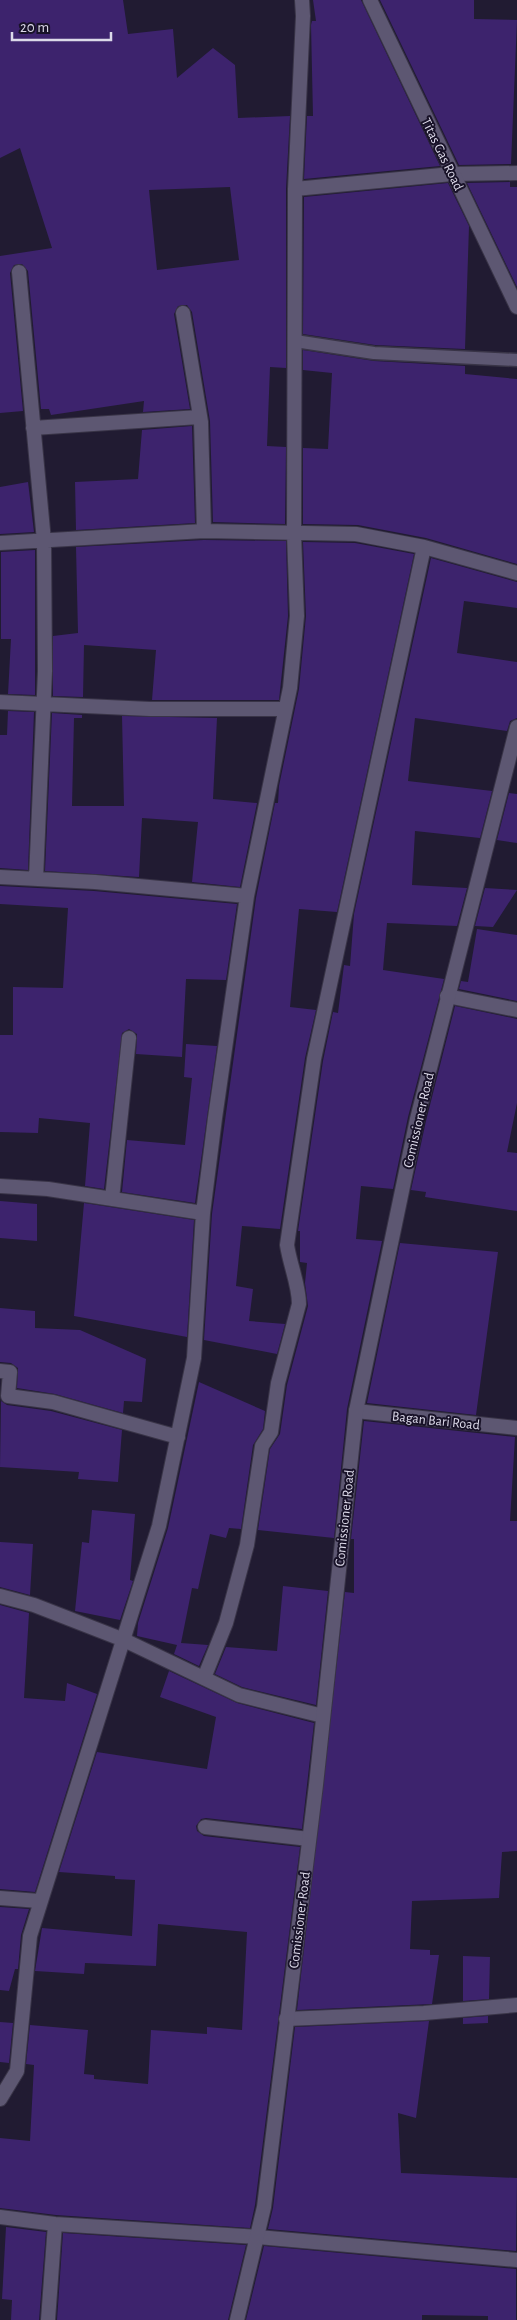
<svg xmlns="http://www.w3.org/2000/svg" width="517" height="2320" font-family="'Alegreya Sans',sans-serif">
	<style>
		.building { fill: #3d236d; fill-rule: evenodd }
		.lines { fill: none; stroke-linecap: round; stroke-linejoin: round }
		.service-casing { stroke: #393447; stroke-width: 15 }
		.minor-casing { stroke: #393447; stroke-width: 16 }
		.tertiary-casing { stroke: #393447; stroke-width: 16 }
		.service { stroke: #5d5772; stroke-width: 12 }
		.minor { stroke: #5d5772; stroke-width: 14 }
		.tertiary { stroke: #5d5772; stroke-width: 14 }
		.labels { text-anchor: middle; stroke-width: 4; stroke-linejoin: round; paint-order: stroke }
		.street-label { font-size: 14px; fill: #dcd9e9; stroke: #181228 }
	</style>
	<rect width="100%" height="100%" fill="#211b32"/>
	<path class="building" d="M0 0H123L128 34 173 29 177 78 213 48 235 65 238 118 290 116 286 189V368L270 367 267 446 286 447 285 524 213 522 210 421 192 312 187 305 178 306 174 314 190 409 143 412 144 401 51 415 49 409H41L28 271 22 264 14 265 10 273 23 411 0 413V256L52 248 20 148 0 158ZM230 187 239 260 157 270 149 190Z
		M313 0H361L440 166 304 179 307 116H313L311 25 312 21H316Z
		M380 0H474V19L517 20 511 164 459 165Z
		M510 182V187H517V287L467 183Z
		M448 183 469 226 465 349 375 345 303 334 304 197Z
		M303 350 374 361 465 366V374L517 379V564L426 538 358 525 303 524V448L328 449 332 373 303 370Z
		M192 426 195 523 76 530 75 482 138 479 142 430Z
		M28 482 34 532 0 534V487Z
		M204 540 286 541 288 616 279 700H152L156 650 84 645 83 697 53 696V636L78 633 76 547Z
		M303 542 355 543 414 554 337 912 299 909 290 1007 316 1010 305 1058 280 1229 242 1226 236 1286 253 1289 249 1321 285 1324 277 1354 204 1340 212 1214 256 898 275 803H278L279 786 299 689 306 616Z
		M35 550V695L8 694 11 639H1V552Z
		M431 558 517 582V608L464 601 457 653 517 662V718L510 721 507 731 415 718 408 781 492 791 480 838 415 831 412 885 467 888 457 926 387 923 383 970 444 979 408 1117 393 1189 361 1186 356 1239 382 1241 347 1409 334 1538 258 1530 270 1449 280 1434 287 1385 308 1306 305 1283 307 1263 300 1262V1231H298L323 1061 333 1012 338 1013 344 965 350 966 354 914Z
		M8 711 34 712 28 870 0 868V735H7Z
		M52 713 82 715V718H74L72 806H124L122 716 217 718 213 799 257 803 240 887 192 882 198 822 142 818 139 877 45 871Z
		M509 793 517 794V843L497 840Z
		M0 886 94 891 237 904 226 980 186 979 182 1057 136 1054 137 1034 129 1029 122 1033 104 1189 85 1186 90 1123 39 1118 38 1133 0 1132V1035H13V987L63 988 68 908 0 904Z
		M485 888 517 890 493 927 475 926Z
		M477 929 517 935V1001L459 989 461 981 468 982Z
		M455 1006 517 1019V1103L507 1152 517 1153V1211L425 1197 426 1192 411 1190 426 1121Z
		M186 1044 217 1046 195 1203 122 1192 127 1140 185 1145 192 1078 184 1077Z
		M0 1201 37 1204V1241L0 1238Z
		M84 1203 194 1220 187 1337 74 1316Z
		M400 1243 498 1252 476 1415 367 1403Z
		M0 1308 35 1311V1328L80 1330 146 1359 142 1402 124 1401 123 1413 55 1394 17 1388 18 1368 11 1363 0 1362Z
		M199 1382 265 1411 263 1429 253 1445 241 1529 229 1528 226 1538 210 1534 198 1589 192 1588 181 1643 208 1645 199 1666 174 1654 177 1645 137 1636 138 1623 168 1528Z
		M1 1401 7 1405 51 1411 122 1430 118 1482 78 1479 79 1472 0 1467Z
		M364 1421 515 1437 510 1521H517V1851L502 1852 499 1898 412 1901 410 1949 430 1950V1955H439L432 2004 297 2010 345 1592 354 1593V1539H351Z
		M92 1510 135 1514 130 1580 133 1581 120 1620 75 1611 82 1542 89 1543Z
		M0 1542 33 1544 30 1595 0 1587Z
		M283 1586 328 1591 316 1705 242 1687 215 1674 226 1647 277 1651Z
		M0 1605 29 1613 24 1698 65 1701 67 1683 97 1694 35 1892 0 1889Z
		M169 1671 237 1703 314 1723 302 1829 206 1818 201 1819 196 1826 197 1831 204 1836 300 1847 255 2205 250 2228 56 2215 0 2208V2138L30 2141 34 2065 26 2064 30 2025 88 2030 84 2074 94 2075V2079L148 2084 151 2030 207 2034V2027L242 2030 247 1932 158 1924 156 1966 85 1963 84 1974 35 1971 42 1928 132 1936 135 1880 115 1879V1876L59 1872 97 1752 207 1769 216 1717 160 1697Z
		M0 1907 29 1909 21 1935 18 1969H15L9 1991 0 1990Z
		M463 1956 490 1957 489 1999 463 2001Z
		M488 2016V2023L463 2024V2018Z
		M429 2021 416 2118 398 2113 401 2173 517 2178 516 2251 268 2229 273 2208 295 2027Z
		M0 2022 13 2023 9 2063 0 2062Z
		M6 2227 46 2232 39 2320H11L12 2300 2 2299Z
		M63 2233 246 2245 228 2320H57Z
		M264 2246 516 2269V2320H488V2316L422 2315V2320H246Z"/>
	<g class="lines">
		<defs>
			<path id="service" d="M295 341 374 353 517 360"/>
			<path id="minor" d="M295 189 452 174 517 173
				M19 272 44 541 45 671 36 879
				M183 313 201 422 204 531
				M33 428 199 417
				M0 543 204 531 356 534 424 547 517 573
				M0 702 150 709H285
				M0 877 95 882 247 896
				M447 996 517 1010
				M0 1186 48 1189 203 1213
				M112 1199 129 1038
				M0 1371 10 1372 8 1396 53 1402 178 1437
				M356 1411 517 1428
				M0 1596 34 1605 124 1640 239 1695 323 1716
				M204 1678 226 1623 247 1545 262 1446 271 1432 278 1383 299 1304C299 1285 290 1265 287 1245L314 1059 424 547
				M205 1827 309 1839
				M0 1898 39 1901
				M286 2019 424 2013 517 2005
				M0 2099 17 2071 30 1936 159 1526 194 1358 203 1213 215 1118 247 896 290 688 297 616 294 534 295 189 303 16 302 0
				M0 2217 55 2224 258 2237 517 2260
				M48 2320 55 2224"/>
			<path id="tertiary" d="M370 0 517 307
				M237 2320 264 2207 316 1785 356 1411 417 1119 517 727"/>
		</defs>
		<use href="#service" class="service-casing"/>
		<use href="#minor" class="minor-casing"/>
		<use href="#tertiary" class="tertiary-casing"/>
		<use href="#service" class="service"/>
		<use href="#minor" class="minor"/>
		<use href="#tertiary" class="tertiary"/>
	</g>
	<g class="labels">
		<g class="street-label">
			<text transform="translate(443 154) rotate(64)" y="5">Titas Gas Road</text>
			<text transform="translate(418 1120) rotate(-77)" y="5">Comissioner Road</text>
			<text transform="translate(436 1420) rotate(6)" y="5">Bagan Bari Road</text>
			<text transform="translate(344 1518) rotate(-84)" y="5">Comissioner Road</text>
			<text transform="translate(299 1920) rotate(-83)" y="5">Comissioner Road</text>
		</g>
	</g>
	<path d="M12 32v8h99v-8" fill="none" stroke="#dcd9e9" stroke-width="2.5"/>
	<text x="20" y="32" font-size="15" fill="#dcd9e9" stroke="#181228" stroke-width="4" paint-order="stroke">20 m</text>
</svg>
